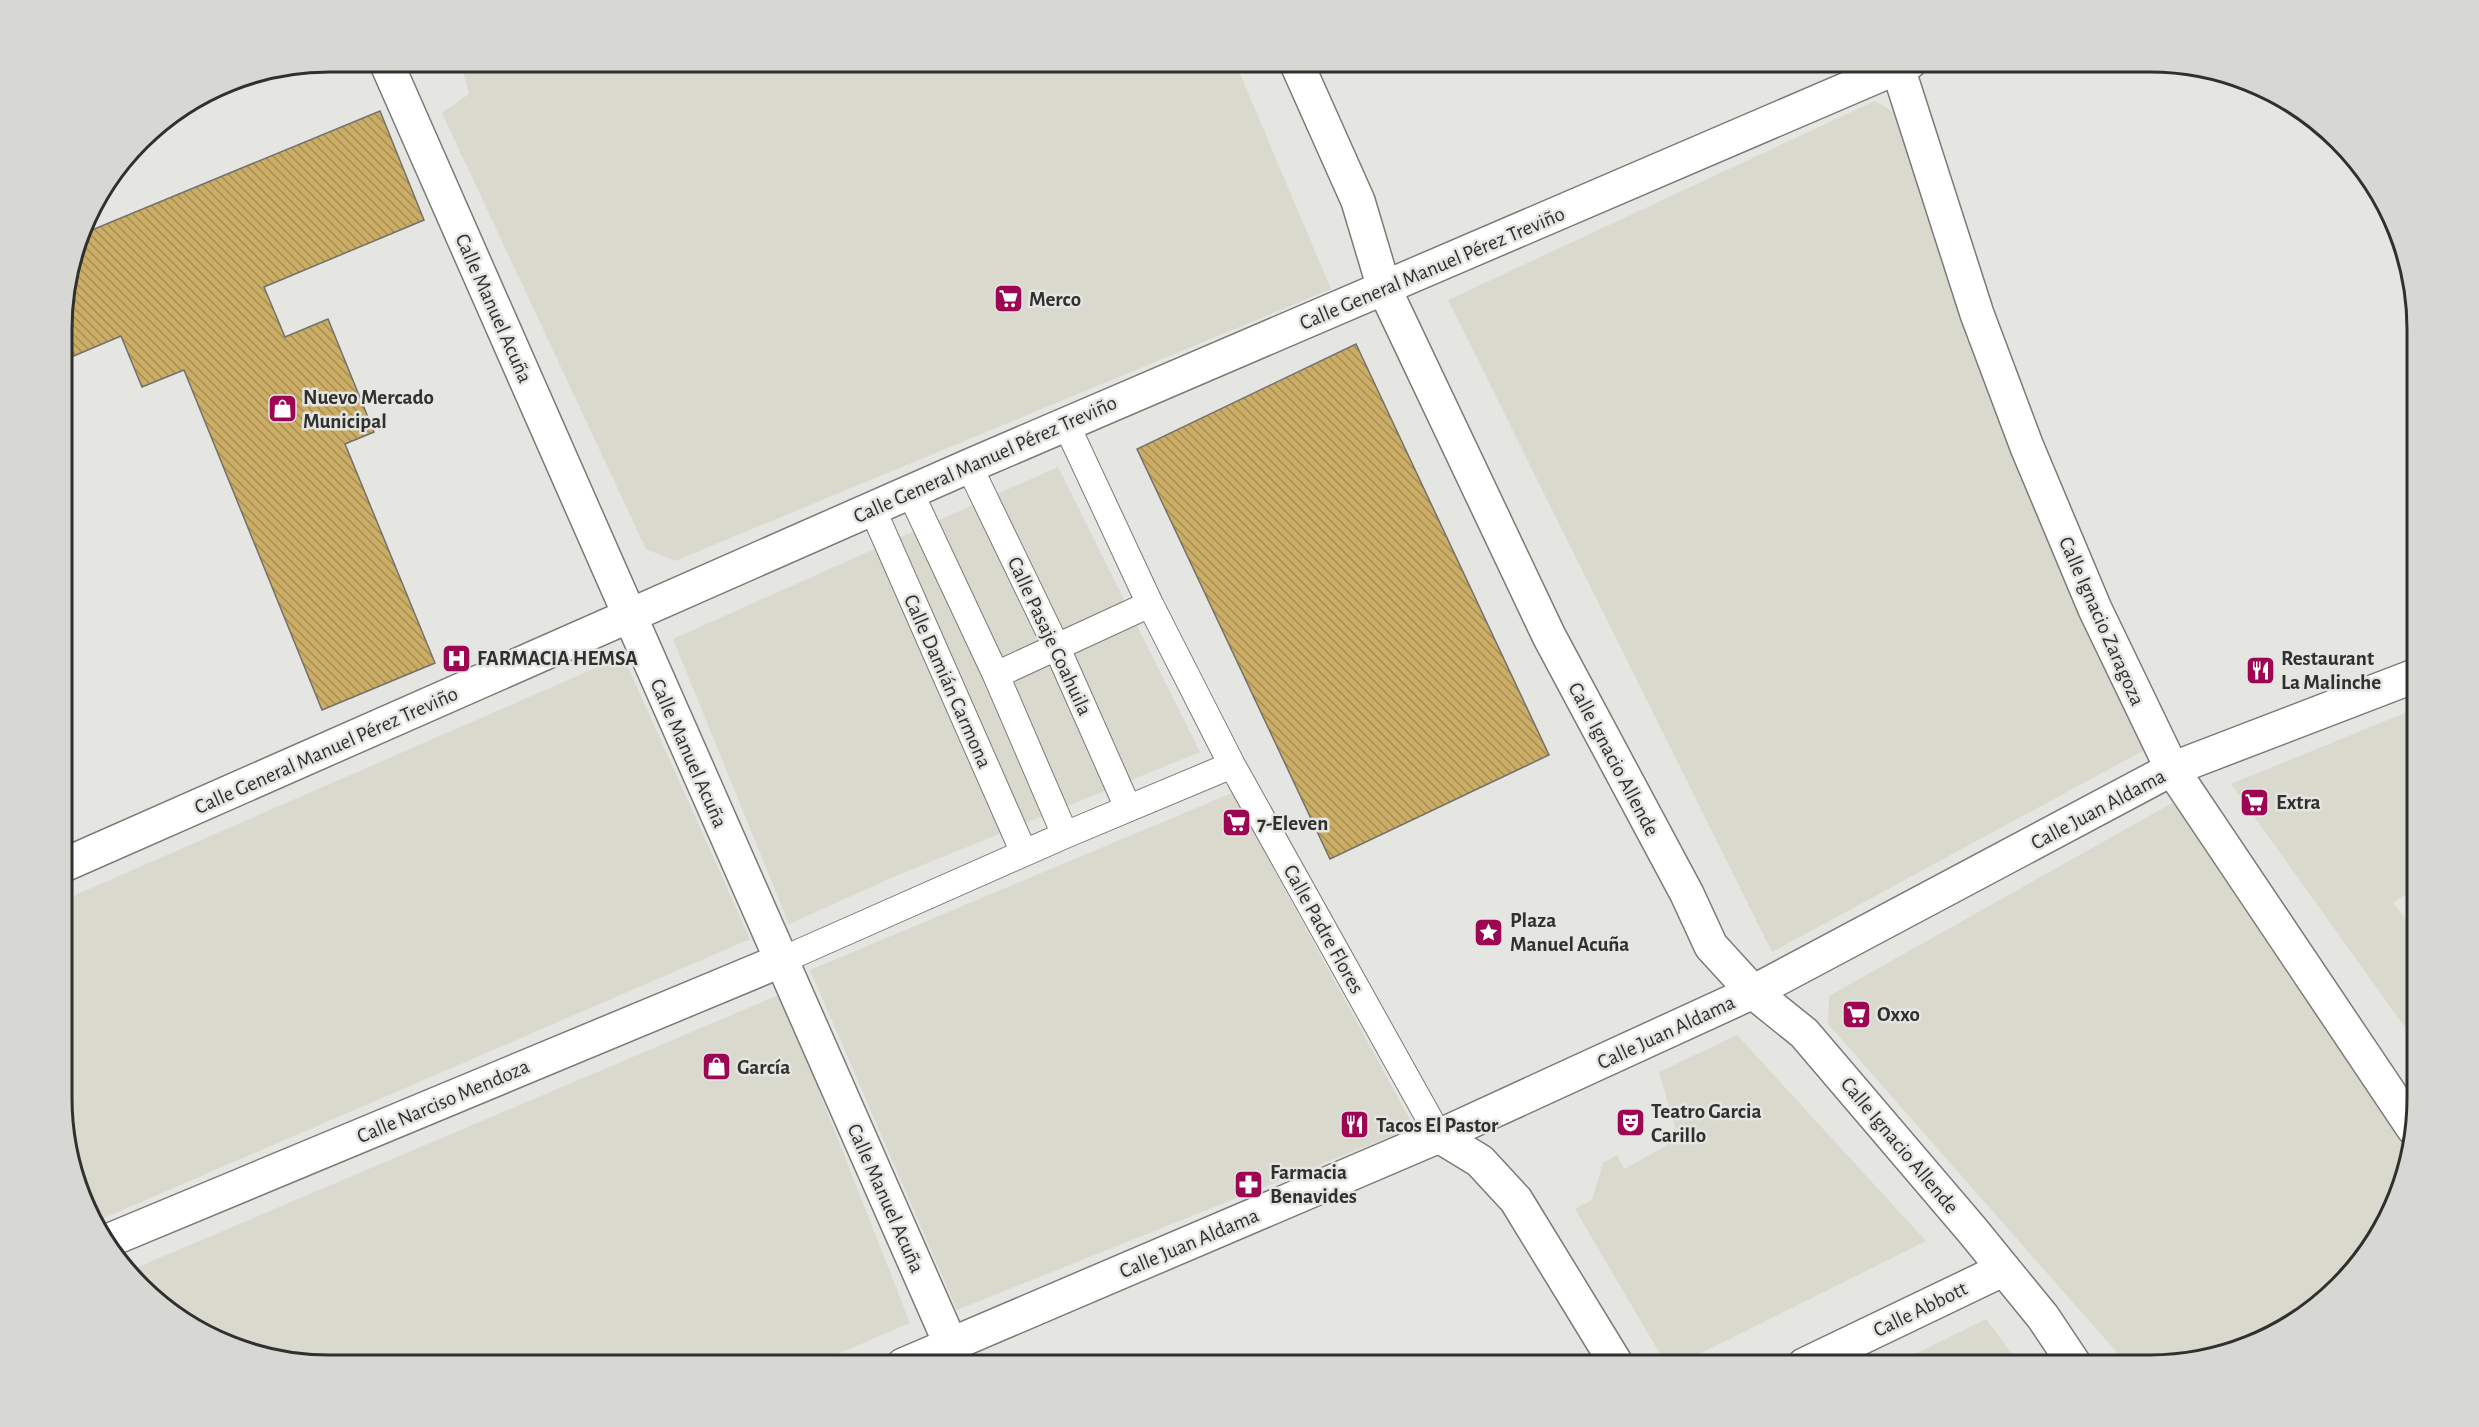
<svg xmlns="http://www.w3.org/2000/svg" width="2479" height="1427" font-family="'Alegreya Sans',sans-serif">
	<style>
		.built { fill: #d9d9ce }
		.building { fill: url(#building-back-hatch); stroke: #72716e; stroke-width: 1.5 }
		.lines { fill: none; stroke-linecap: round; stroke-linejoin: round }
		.pedestrian-casing { stroke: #7a7a77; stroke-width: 28 }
		.minor-casing { stroke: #7a7a77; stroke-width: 36 }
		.pedestrian { stroke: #fff; stroke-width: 26 }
		.minor { stroke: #fff; stroke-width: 33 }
		.labels { text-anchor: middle; stroke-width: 5; stroke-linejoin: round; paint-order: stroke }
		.street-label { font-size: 21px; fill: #30302e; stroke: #e5e5e2 }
		.poi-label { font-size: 21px; font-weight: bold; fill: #30302e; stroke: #e5e5e2; text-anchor: start }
		.rim { fill: none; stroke: #30302e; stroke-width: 3 }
	</style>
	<defs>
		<pattern id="building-back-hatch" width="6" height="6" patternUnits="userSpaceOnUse" patternTransform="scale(1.5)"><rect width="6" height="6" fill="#cbad66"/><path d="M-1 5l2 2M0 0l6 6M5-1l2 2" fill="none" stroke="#a58d54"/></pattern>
	</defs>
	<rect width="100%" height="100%" fill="#e5e5e2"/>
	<path class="built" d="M444 62H1235L1331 289 675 561 646 549 442 113 469 94 462 67 446 69Z
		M1875 101 1897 114 2003 433 2148 748 1772 952 1448 300Z
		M1058 467 1200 752 898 875 789 924 673 639Z
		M623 656 750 939 97 1221 64 1133V900Z
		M2417 708V887L2393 903 2417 933V1044L2231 784Z
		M1232 793 1414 1127 957 1310 810 970Z
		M2174 802 2408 1146 2382 1232 2299 1321 2236 1351 2168 1365H2128L1828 1024 1829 996Z
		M781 994 910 1323 812 1365H328L260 1356 195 1330 131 1270Z
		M1737 1035 1926 1241 1677 1365 1663 1359 1575 1209 1592 1200 1603 1163 1617 1155 1624 1169 1666 1146 1675 1127 1659 1072Z
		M1986 1319 2020 1365H1893Z"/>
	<path class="building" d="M380 111 424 220 264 287 285 337 328 319 374 432 345 444 435 663 322 710 184 370 142 387 121 336 64 360V294L82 234Z
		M1356 344 1549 755 1330 859 1137 449Z"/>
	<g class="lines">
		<defs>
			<path id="pedestrian" d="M1066 424 1150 604 1232 765 1439 1136
				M969 466 1057 648 1128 808
				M910 492 996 675 1065 835
				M872 508 1024 853
				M996 675 1150 604
				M780 961 1065 835 1232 765"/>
			<path id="minor" d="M386 62 951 1345
				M1296 62 1358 201 1384 288 1549 636 1687 894 1711 946 1753 992 1804 1033 1972 1230 2043 1317 2075 1365
				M1896 62 1977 314 2027 447 2095 609 2172 769 2413 1128
				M64 865 969 466 1910 62
				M1439 1136 1480 1161 1516 1200 1617 1365
				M105 1242 780 961
				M903 1365 1439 1136 1753 992 2172 769 2417 675
				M1804 1365 2004 1269"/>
		</defs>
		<use href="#pedestrian" class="pedestrian-casing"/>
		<use href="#minor" class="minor-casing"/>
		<use href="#pedestrian" class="pedestrian"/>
		<use href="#minor" class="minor"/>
	</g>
	<defs>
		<symbol id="supermarket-square" viewBox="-11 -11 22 22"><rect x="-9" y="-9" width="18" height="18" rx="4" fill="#9c0652" stroke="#e5e5e2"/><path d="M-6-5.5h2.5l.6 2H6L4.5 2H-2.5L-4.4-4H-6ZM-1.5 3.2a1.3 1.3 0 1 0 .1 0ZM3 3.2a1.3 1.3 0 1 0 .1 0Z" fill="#fff"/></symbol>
		<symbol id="shop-square" viewBox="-11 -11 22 22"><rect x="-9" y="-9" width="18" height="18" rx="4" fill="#9c0652" stroke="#e5e5e2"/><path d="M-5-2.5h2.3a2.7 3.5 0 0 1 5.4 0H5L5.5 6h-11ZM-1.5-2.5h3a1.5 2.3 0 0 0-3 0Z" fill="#fff"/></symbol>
		<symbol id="hospital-square" viewBox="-11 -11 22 22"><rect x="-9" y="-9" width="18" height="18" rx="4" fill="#9c0652" stroke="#e5e5e2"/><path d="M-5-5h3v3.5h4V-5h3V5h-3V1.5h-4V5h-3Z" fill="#fff"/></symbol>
		<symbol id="restaurant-square" viewBox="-11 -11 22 22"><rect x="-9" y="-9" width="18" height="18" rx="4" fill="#9c0652" stroke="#e5e5e2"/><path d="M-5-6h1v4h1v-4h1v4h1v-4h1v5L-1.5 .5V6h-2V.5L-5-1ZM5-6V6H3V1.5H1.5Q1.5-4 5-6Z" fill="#fff"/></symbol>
		<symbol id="sight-square" viewBox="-11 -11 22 22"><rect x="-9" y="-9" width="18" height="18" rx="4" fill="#9c0652" stroke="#e5e5e2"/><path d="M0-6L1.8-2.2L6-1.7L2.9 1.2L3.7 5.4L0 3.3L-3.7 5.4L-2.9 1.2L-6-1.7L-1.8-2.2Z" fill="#fff"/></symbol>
		<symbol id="theatre-square" viewBox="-11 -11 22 22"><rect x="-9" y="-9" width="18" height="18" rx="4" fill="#9c0652" stroke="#e5e5e2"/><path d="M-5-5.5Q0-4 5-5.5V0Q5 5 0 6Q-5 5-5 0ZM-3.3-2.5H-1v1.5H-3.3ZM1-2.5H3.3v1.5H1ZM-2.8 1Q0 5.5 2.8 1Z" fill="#fff"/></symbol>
		<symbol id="pharmacy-square" viewBox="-11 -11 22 22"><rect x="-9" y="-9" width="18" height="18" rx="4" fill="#9c0652" stroke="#e5e5e2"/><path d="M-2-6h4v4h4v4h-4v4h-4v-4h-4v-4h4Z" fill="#fff"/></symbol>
	</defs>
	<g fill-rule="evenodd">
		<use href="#supermarket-square" x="992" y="282" width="33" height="33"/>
		<use href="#shop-square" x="266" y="392" width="33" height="33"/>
		<use href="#hospital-square" x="440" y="642" width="33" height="33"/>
		<use href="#restaurant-square" x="2244" y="654" width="33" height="33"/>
		<use href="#supermarket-square" x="2238" y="786" width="33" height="33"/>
		<use href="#supermarket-square" x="1220" y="806" width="33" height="33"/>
		<use href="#sight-square" x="1472" y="916" width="33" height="33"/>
		<use href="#supermarket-square" x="1840" y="998" width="33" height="33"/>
		<use href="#shop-square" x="700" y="1050" width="33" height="33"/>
		<use href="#theatre-square" x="1614" y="1106" width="33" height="33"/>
		<use href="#restaurant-square" x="1338" y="1108" width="33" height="33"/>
		<use href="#pharmacy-square" x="1232" y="1168" width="33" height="33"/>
	</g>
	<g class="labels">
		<g class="street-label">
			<text transform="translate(1432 268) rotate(-23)" y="7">Calle General Manuel Pérez Treviño</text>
			<text transform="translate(494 308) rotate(66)" y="7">Calle Manuel Acuña</text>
			<text transform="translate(985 459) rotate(-24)" y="7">Calle General Manuel Pérez Treviño</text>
			<text transform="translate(2102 621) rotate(66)" y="7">Calle Ignacio Zaragoza</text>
			<text transform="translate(1050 636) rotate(65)" y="7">Calle Pasaje Coahuila</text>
			<text transform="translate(948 681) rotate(66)" y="7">Calle Damián Carmona</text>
			<text transform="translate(326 750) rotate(-24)" y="7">Calle General Manuel Pérez Treviño</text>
			<text transform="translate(689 753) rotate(66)" y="7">Calle Manuel Acuña</text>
			<text transform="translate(1614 759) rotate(62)" y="7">Calle Ignacio Allende</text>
			<text transform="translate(2098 809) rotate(-28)" y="7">Calle Juan Aldama</text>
			<text transform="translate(1324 929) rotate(61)" y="7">Calle Padre Flores</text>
			<text transform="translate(1666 1032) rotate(-25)" y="7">Calle Juan Aldama</text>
			<text transform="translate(443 1101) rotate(-23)" y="7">Calle Narciso Mendoza</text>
			<text transform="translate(1900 1145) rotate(50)" y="7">Calle Ignacio Allende</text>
			<text transform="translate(886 1198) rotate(66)" y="7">Calle Manuel Acuña</text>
			<text transform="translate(1189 1243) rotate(-23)" y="7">Calle Juan Aldama</text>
			<text transform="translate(1920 1309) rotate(-26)" y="7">Calle Abbott</text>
		</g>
		<g class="poi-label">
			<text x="1029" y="306">Merco</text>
			<text x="303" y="404">Nuevo Mercado<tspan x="303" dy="24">Municipal</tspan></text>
			<text x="477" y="665">FARMACIA HEMSA</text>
			<text x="2281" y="665">Restaurant<tspan x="2281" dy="24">La Malinche</tspan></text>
			<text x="2276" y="809">Extra</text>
			<text x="1257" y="830">7-Eleven</text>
			<text x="1510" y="927">Plaza<tspan x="1510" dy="24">Manuel Acuña</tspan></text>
			<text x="1877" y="1021">Oxxo</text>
			<text x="737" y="1074">García</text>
			<text x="1651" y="1118">Teatro Garcia<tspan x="1651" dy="24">Carillo</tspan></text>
			<text x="1376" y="1132">Tacos El Pastor</text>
			<text x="1270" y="1179">Farmacia<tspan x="1270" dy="24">Benavides</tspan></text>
		</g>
	</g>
	<path d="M0 0H2479V1427H0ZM329 72H2150A257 257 0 0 1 2407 329V1098A257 257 0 0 1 2150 1355H329A257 257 0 0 1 72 1098V329A257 257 0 0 1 329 72Z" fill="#d7d7d4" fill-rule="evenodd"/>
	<path class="rim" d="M329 72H2150A257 257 0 0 1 2407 329V1098A257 257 0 0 1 2150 1355H329A257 257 0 0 1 72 1098V329A257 257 0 0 1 329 72Z"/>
</svg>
